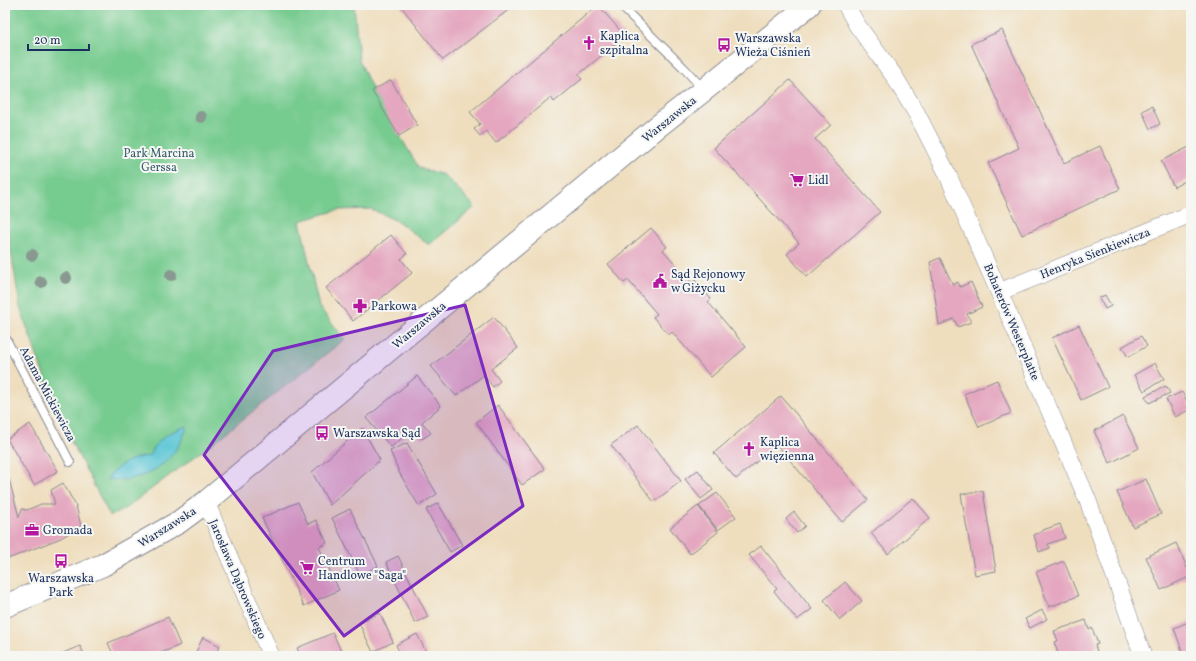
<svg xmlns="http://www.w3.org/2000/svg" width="1196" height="661" font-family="Vollkorn,serif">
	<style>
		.green { fill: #76cb8f; stroke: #487d76 }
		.water { fill: #5bc6d5; stroke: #3b7a9a }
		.building { fill: #e4a7bf }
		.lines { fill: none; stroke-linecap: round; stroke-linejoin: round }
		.lane-casing { stroke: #85868e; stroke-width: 10 }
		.street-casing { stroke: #85868e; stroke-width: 18 }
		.secondary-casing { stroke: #85868e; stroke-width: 24 }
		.lane { stroke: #fff; stroke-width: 8 }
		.street { stroke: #fff; stroke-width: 17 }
		.secondary { stroke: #fff; stroke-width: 22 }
		.tree { fill: #899891 }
		.marked { fill: #7b2cbf; fill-opacity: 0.2; stroke: #7b2cbf; stroke-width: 3; stroke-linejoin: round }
		.labels { text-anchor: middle; stroke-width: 4; stroke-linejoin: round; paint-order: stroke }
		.poi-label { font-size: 12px; fill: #1b2f5e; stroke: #f6f6f2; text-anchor: start }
		.street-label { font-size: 12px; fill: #1b2f5e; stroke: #f6f6f2 }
		.park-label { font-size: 12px; fill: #365e6d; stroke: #f6f6f2 }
	</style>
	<rect width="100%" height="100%" fill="#f6f6f2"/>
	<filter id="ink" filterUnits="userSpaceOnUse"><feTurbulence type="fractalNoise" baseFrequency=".025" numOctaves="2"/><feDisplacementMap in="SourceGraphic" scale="8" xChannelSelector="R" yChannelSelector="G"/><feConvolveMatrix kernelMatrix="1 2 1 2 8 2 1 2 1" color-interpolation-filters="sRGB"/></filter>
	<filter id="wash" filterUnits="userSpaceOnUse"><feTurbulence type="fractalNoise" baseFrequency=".012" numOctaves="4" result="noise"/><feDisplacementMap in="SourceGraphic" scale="16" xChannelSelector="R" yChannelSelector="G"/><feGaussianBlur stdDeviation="0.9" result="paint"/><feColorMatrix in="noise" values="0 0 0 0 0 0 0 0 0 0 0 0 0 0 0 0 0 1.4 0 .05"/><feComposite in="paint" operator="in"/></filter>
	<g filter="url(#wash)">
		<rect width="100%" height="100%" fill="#efdebe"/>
		<path class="green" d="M5 5H354L359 60 373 91 419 168 444 175 475 207 429 245 399 222 371 209 338 210 300 221 319 307 345 339 205 449 123 510 110 516 58 416 20 307 5 214Z"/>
		<path class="water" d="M187 426C178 461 143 485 107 479 117 465 132 457 149 456 157 439 170 431 187 426Z"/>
		<g id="blocks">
			<path class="building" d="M400 5H453L456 9 461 5H515L443 60Z
				M598 5 625 36 578 75 582 79 554 102 551 97 496 143 486 131 480 136 474 129 480 124 470 112Z
				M1002 30 1064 163 1100 146 1120 189 1022 235 988 163 1019 148 971 44Z
				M391 80 417 125 399 136 372 91Z
				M790 80 831 125 815 139 880 212 807 277 787 254 799 243 714 148Z
				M1152 106 1160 124 1150 129 1142 111Z
				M1191 146V178L1174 187 1161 161Z
				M651 228 667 247 663 250 692 283 695 280 711 299 708 302 746 347 711 377 672 332 669 335 653 317 657 314 628 280 624 283 608 264Z
				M391 235 407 254 401 259 412 273 353 321 326 288Z
				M6 237 8 254H5V238Z
				M940 258 953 285 958 282 960 287 971 282 982 307 967 314 971 322 958 327 954 319 939 325 930 262Z
				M1105 295 1111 306 1105 309 1099 298Z
				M494 317 518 348 491 369 500 381 493 387 484 375 456 396 431 366Z
				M1079 325 1108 387 1081 400 1052 338Z
				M1141 336 1147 346 1128 357 1122 347Z
				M1155 363 1164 379 1144 391 1134 375Z
				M417 376 441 406 422 422 431 433 422 439 413 429 391 447 366 418Z
				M997 380 1011 413 979 427 964 394Z
				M1166 386 1170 393 1149 403 1145 396Z
				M1182 392 1191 409 1175 417 1166 399Z
				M781 396 868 500 842 522 777 445 736 479 714 453Z
				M498 405 545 469 522 485 476 422Z
				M1123 416 1139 448 1110 463 1094 431Z
				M30 424 58 471 34 485 7 439Z
				M638 425 681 481 654 502 611 445Z
				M362 428 380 460 330 505 312 472Z
				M407 443 437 494 419 506 400 474 390 451Z
				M698 470 713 490 701 499 685 479Z
				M9 479 19 517 22 509 27 510 41 504H55L51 490 63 483 76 506 81 526 61 538 5 560V480Z
				M1146 479 1161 514 1133 527 1117 492Z
				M983 491 996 571 975 575 961 494Z
				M717 493 736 517 718 530 699 506Z
				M913 498 930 518 888 554 871 533Z
				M298 502 308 524 316 520 327 543 319 547 339 590 304 606 262 518Z
				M438 503 462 545 450 552 426 510Z
				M698 506 718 532 690 554 670 528Z
				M350 509 378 566 360 575 332 518Z
				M794 512 805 526 797 533 786 519Z
				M1060 524 1065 538 1048 544 1050 548 1039 552 1034 535 1043 531V530Z
				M1176 543 1191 576 1161 590 1146 557Z
				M761 546 812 609 797 620 774 591 777 589 749 555Z
				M398 556 428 617 415 623 386 562Z
				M1064 561 1078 596 1049 607 1036 572Z
				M845 582 862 601 840 620 824 600Z
				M1042 610 1047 619 1030 628 1025 619Z
				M380 613 393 642 373 652 359 623Z
				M168 617 180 645 154 656H114L108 643Z
				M1086 620 1089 630 1092 628 1098 644 1095 645 1098 655 1059 656 1054 642 1058 641 1054 631Z
				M1191 621V656H1184L1174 628Z
				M333 633 343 656H301L297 648Z
				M417 634 428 656H401L396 645Z
				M203 637 220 646 215 656H194Z
				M80 646 85 656H56Z"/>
		</g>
	</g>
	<g filter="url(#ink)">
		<use href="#blocks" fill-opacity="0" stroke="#85868e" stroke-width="1"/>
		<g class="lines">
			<defs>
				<path id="lane" d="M620 5 684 68 704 90
					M5 337 70 462"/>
				<path id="street" d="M846 5 857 25 894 76 917 114 947 173 1009 315 1088 501 1143 656
					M999 292 1191 214
					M206 502 271 656"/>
				<path id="secondary" d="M5 606 103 565 179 522 206 502 657 127 704 90 809 5"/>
			</defs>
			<use href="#lane" class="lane-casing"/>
			<use href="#street" class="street-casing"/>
			<use href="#secondary" class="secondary-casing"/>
			<use href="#lane" class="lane"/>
			<use href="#street" class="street"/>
			<use href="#secondary" class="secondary"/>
		</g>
		<g class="tree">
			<circle cx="201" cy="117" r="6"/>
			<circle cx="32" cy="255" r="6"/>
			<circle cx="171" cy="275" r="6"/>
			<circle cx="66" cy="278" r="6"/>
			<circle cx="41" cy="282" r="6"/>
		</g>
	</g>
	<path class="marked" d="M465 305 523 506 344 636 204 455 273 351Z"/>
	<defs>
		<symbol id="church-bare" viewBox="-9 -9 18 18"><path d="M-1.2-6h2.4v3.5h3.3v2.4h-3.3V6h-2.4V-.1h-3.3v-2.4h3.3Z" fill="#b5179e" stroke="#f6f6f2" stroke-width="2.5" paint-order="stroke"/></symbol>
		<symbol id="bus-bare" viewBox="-9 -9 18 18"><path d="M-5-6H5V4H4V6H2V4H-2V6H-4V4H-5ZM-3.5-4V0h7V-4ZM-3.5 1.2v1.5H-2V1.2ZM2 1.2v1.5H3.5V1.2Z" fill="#b5179e" stroke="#f6f6f2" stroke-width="2.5" paint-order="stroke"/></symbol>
		<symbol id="supermarket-bare" viewBox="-9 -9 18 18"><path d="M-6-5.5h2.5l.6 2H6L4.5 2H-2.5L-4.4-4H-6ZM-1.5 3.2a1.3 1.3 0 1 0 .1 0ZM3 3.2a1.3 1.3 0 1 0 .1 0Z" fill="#b5179e" stroke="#f6f6f2" stroke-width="2.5" paint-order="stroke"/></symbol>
		<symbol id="civic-bare" viewBox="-9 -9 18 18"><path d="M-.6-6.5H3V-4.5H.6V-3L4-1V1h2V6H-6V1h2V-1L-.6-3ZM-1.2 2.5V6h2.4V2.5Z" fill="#b5179e" stroke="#f6f6f2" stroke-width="2.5" paint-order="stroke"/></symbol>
		<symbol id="pharmacy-bare" viewBox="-9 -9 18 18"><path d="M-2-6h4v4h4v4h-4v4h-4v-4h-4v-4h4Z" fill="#b5179e" stroke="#f6f6f2" stroke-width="2.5" paint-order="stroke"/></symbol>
		<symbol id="office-bare" viewBox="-9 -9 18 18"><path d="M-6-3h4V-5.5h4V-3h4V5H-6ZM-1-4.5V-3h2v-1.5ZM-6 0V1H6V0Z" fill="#b5179e" stroke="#f6f6f2" stroke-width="2.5" paint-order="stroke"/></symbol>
	</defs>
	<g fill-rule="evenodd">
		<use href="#church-bare" x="579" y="33" width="20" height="20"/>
		<use href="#bus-bare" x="714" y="35" width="20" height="20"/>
		<use href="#supermarket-bare" x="787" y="170" width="20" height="20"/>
		<use href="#civic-bare" x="650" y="271" width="20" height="20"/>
		<use href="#pharmacy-bare" x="350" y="296" width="20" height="20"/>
		<use href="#bus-bare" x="312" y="423" width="20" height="20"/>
		<use href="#church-bare" x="739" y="439" width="20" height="20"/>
		<use href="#office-bare" x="22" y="520" width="20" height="20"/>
		<use href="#bus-bare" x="51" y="551" width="20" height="20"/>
		<use href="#supermarket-bare" x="297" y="558" width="20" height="20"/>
	</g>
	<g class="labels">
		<g class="poi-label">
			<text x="600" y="40">Kaplica<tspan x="600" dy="14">szpitalna</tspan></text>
			<text x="735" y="42">Warszawska<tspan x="735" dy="14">Wieża Ciśnień</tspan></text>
			<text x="808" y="184">Lidl</text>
			<text x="671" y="278">Sąd Rejonowy<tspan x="671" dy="14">w Giżycku</tspan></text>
			<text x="371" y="310">Parkowa</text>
			<text x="333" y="437">Warszawska Sąd</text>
			<text x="760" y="446">Kaplica<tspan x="760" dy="14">więzienna</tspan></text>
			<text x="43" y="534">Gromada</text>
			<text x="318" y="565">Centrum<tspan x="318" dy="14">Handlowe "Saga"</tspan></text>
			<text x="61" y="582" text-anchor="middle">Warszawska<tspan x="61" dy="14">Park</tspan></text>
		</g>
		<g class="street-label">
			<text transform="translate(669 119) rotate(-39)" y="4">Warszawska</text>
			<text transform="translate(1095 253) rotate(-22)" y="4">Henryka Sienkiewicza</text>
			<text transform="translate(1012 322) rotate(67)" y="4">Bohaterów Westerplatte</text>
			<text transform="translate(419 325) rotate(-40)" y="4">Warszawska</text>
			<text transform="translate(48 394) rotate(62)" y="4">Adama Mickiewicza</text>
			<text transform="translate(167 527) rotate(-32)" y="4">Warszawska</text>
			<text transform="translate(238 579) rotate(67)" y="4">Jarosława Dąbrowskiego</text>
		</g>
		<g class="park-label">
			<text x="159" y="157">Park Marcina<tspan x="159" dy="14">Gerssa</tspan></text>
		</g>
	</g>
	<rect width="1196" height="661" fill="none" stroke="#f6f6f2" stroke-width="20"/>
	<path d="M28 44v6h61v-6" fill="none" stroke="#1b2f5e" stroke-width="2"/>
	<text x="34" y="44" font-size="12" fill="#1b2f5e" stroke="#f6f6f2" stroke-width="3" paint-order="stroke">20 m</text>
</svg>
